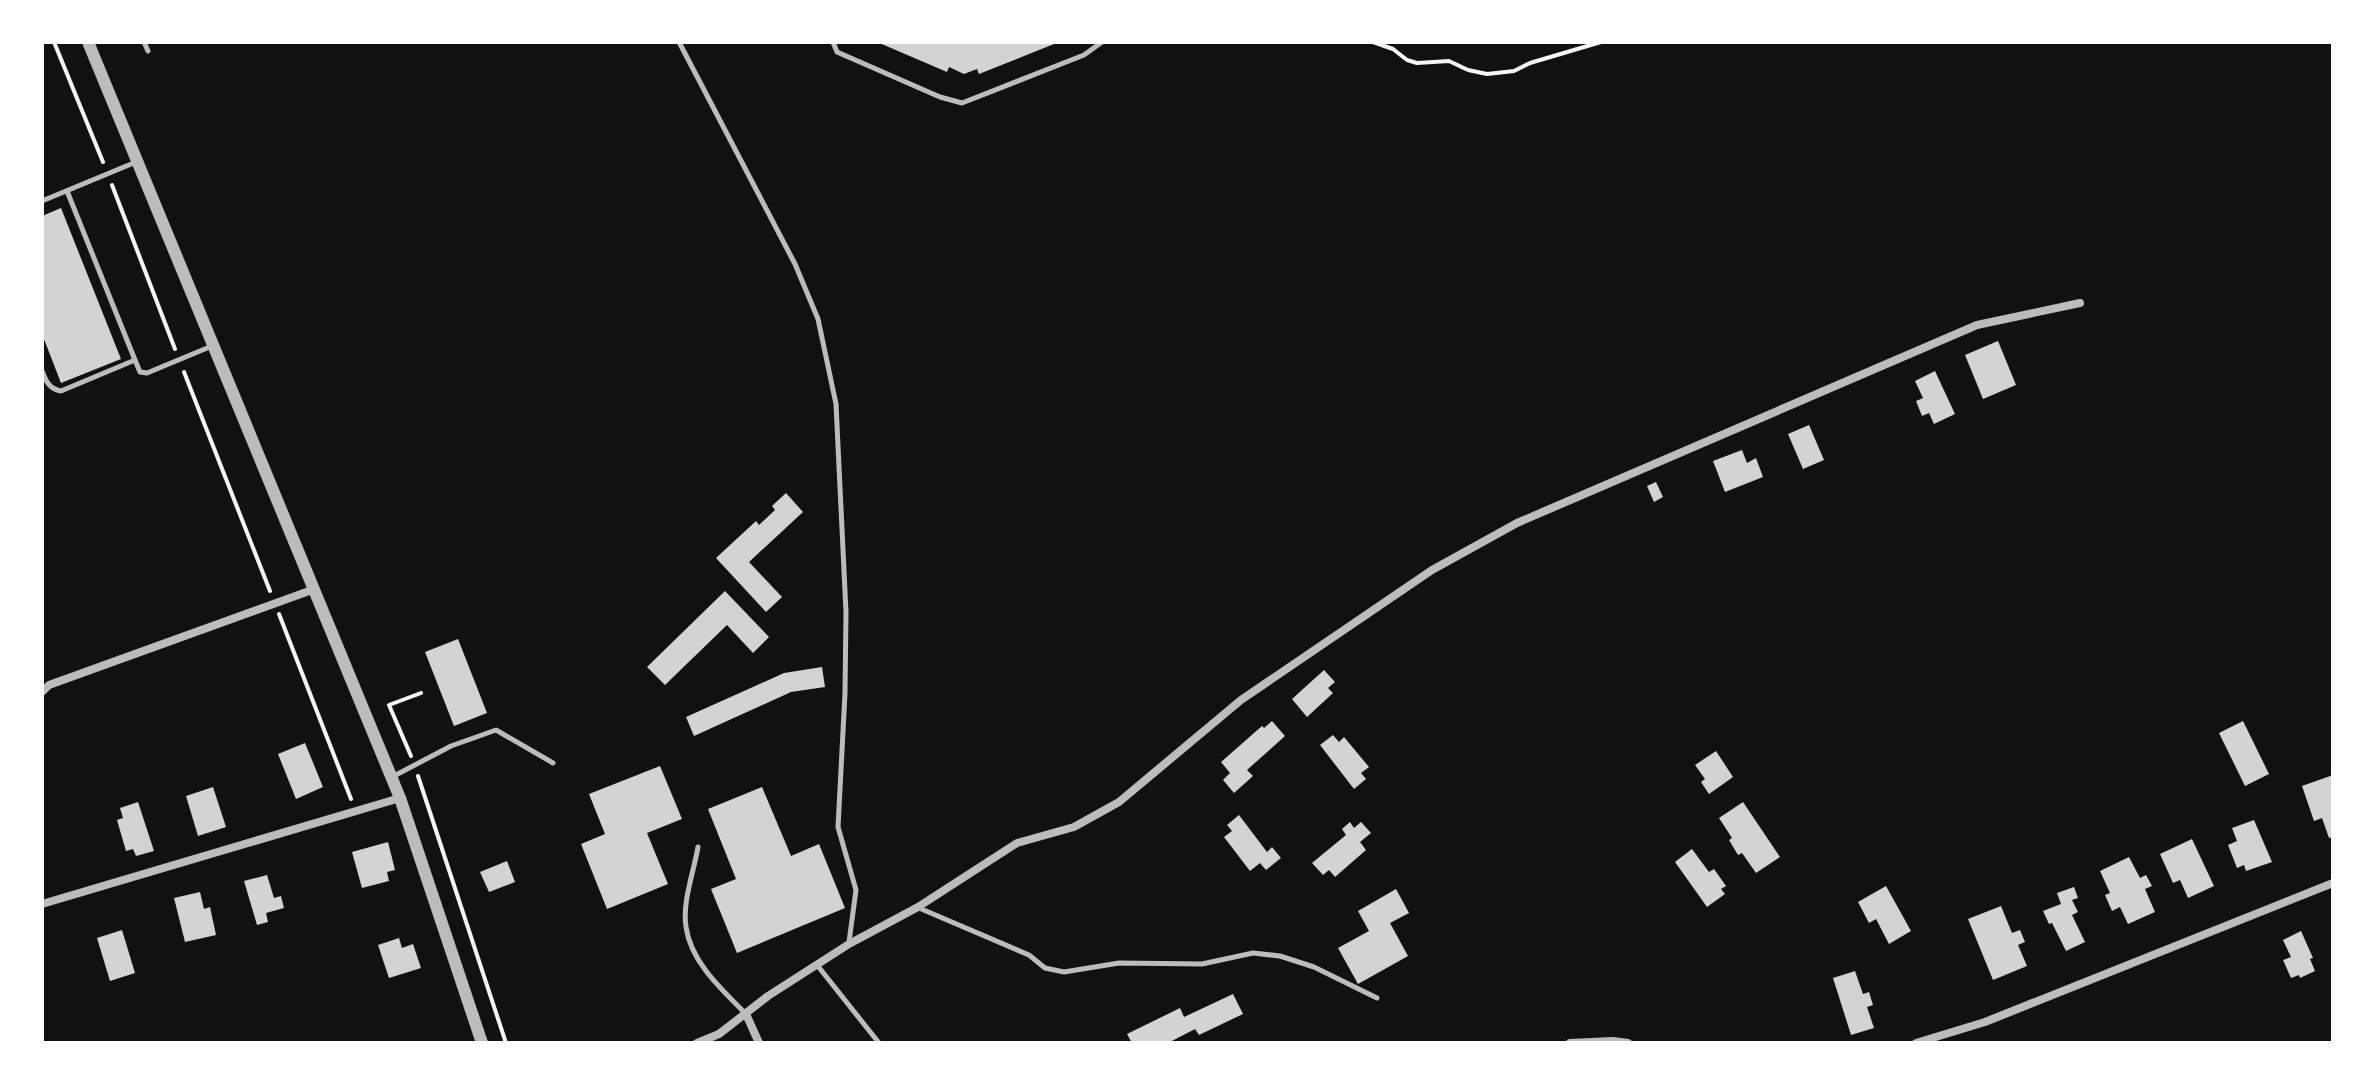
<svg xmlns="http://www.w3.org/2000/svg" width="2375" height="1085" font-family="Literata,serif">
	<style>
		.building { fill: #d3d3d3 }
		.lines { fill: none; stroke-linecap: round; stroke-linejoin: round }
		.path { stroke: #f5f5f5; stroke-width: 4 }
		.service { stroke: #bcbcbc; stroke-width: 5 }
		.minor { stroke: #bcbcbc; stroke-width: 8 }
		.tertiary { stroke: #bcbcbc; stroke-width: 12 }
	</style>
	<rect width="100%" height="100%" fill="#111"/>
	<path class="building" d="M877 42H1059L979 74 977 69 964 74 949 67 947 72Z
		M61 208 121 359 61 383 42 334V216Z
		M1998 341 2016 385 1983 399 1965 355Z
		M1935 371 1955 414 1934 424 1929 413 1922 416 1916 401 1923 398 1915 381Z
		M1809 425 1824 460 1803 469 1788 434Z
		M1742 450 1747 463 1756 458 1763 477 1725 492 1713 461Z
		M1656 482 1663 497 1654 502 1647 486Z
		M786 493 803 512 749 562 782 597 766 612 716 558 756 521 759 525 775 510 772 506Z
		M725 591 769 637 753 653 727 625 665 685 647 667Z
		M458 639 487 713 454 726 425 652Z
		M822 667 825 687 791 692 694 736 686 717 784 673Z
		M1324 670 1335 682 1328 688 1333 693 1307 717 1292 699Z
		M1272 721 1285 736 1247 770 1253 776 1234 793 1223 780 1230 773 1221 762 1262 726 1264 728Z
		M2243 721 2269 774 2245 786 2219 733Z
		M1333 735 1339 742 1344 737 1369 767 1361 773 1366 779 1354 789 1320 745Z
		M305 743 323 787 296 799 278 754Z
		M1716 751 1733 777 1709 794 1701 782 1705 779 1695 765Z
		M660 766 682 819 647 833 668 884 607 909 581 844 605 834 589 794Z
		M2333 775V837L2329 838 2322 818 2314 821 2302 786Z
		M213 787 226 827 198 836 186 796Z
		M762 787 791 856 819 844 845 908 737 953 711 889 736 879 708 809Z
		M138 802 154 851 136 856 133 849 126 851 117 820 123 818 120 808Z
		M1743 802 1780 857 1756 873 1742 853 1738 855 1729 840 1732 838 1719 818Z
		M1239 815 1267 852 1272 847 1281 858 1266 870 1260 863 1250 871 1224 837 1232 831 1227 825Z
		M2254 820 2272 862 2246 871 2244 865 2237 868 2228 845 2237 841 2232 828Z
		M1350 822 1354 828 1361 822 1371 833 1360 842 1366 850 1335 877 1329 870 1323 875 1312 863 1346 835 1342 829Z
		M2192 839 2214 886 2188 898 2180 880 2173 883 2160 854Z
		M388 842 395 870 387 872 389 881 362 888 352 852Z
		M1692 849 1709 872 1714 869 1726 886 1721 889 1725 894 1707 907 1675 862Z
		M2129 857 2140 878 2146 875 2152 886 2145 889 2155 912 2128 924 2120 907 2112 911 2105 895 2110 893 2100 871Z
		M507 861 515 882 489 892 480 872Z
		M267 875 274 898 281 896 284 908 266 913 268 922 257 925 244 881Z
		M1886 886 1911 931 1889 944 1876 919 1869 923 1858 902Z
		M2074 887 2078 898 2072 900 2078 912 2072 915 2085 942 2066 951 2052 923 2049 924 2043 911 2061 904 2057 893Z
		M1396 889 1409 913 1390 923 1408 956 1358 984 1338 948 1369 931 1358 911Z
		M200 892 204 909 210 907 216 935 185 942 174 898Z
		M2001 906 2012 933 2020 930 2025 942 2018 945 2027 966 1993 980 1968 919Z
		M122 930 135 973 110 981 97 938Z
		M2301 931 2313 958 2310 959 2315 971 2300 978 2299 975 2291 978 2283 960 2291 957 2283 940Z
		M399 938 402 948 413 944 421 968 389 978 378 945Z
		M1855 971 1863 994 1869 992 1873 1005 1867 1007 1874 1028 1851 1035 1833 978Z
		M1233 994 1243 1014 1199 1035 1195 1029 1168 1043H1132L1127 1034 1180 1008 1184 1017Z"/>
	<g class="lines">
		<path class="path" d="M54 42 103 162
			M1373 42 1393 49 1407 60 1417 63 1449 61 1468 70 1487 74 1514 71 1530 63 1601 42
			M112 185 175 349
			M184 372 270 591
			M279 614 351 799
			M411 756 389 705 421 693
			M418 776 506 1043"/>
		<path class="service" d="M144 42 148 51
			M679 42 795 264 818 319 836 404 846 612 845 693 838 827 856 890 849 942
			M833 42 837 52 940 97 962 103 1084 55 1102 42
			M67 191 135 360
			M42 201 136 162
			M42 371C46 381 49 389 61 391L135 360 140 372 147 373 212 346
			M392 777 451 746 496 730 553 763
			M698 847C694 871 682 902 686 927 691 962 721 989 745 1013
			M919 908 1029 955 1045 968 1064 972 1119 963 1202 964 1253 953 1280 956 1314 967 1377 998
			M817 965 879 1043"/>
		<path class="minor" d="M42 692 49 685 312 590
			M42 904 400 798
			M746 1014 759 1043
			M697 1043 719 1034 768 996 849 944 918 907 1017 843 1074 827 1119 802 1241 700 1432 570 1517 523 1977 325 2080 303
			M1570 1043 1613 1041 1628 1043
			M1916 1043 1985 1022 2333 883"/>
		<path class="tertiary" d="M88 42 400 798 482 1043"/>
	</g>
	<rect width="2375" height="1085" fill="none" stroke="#ffffff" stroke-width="88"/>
</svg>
